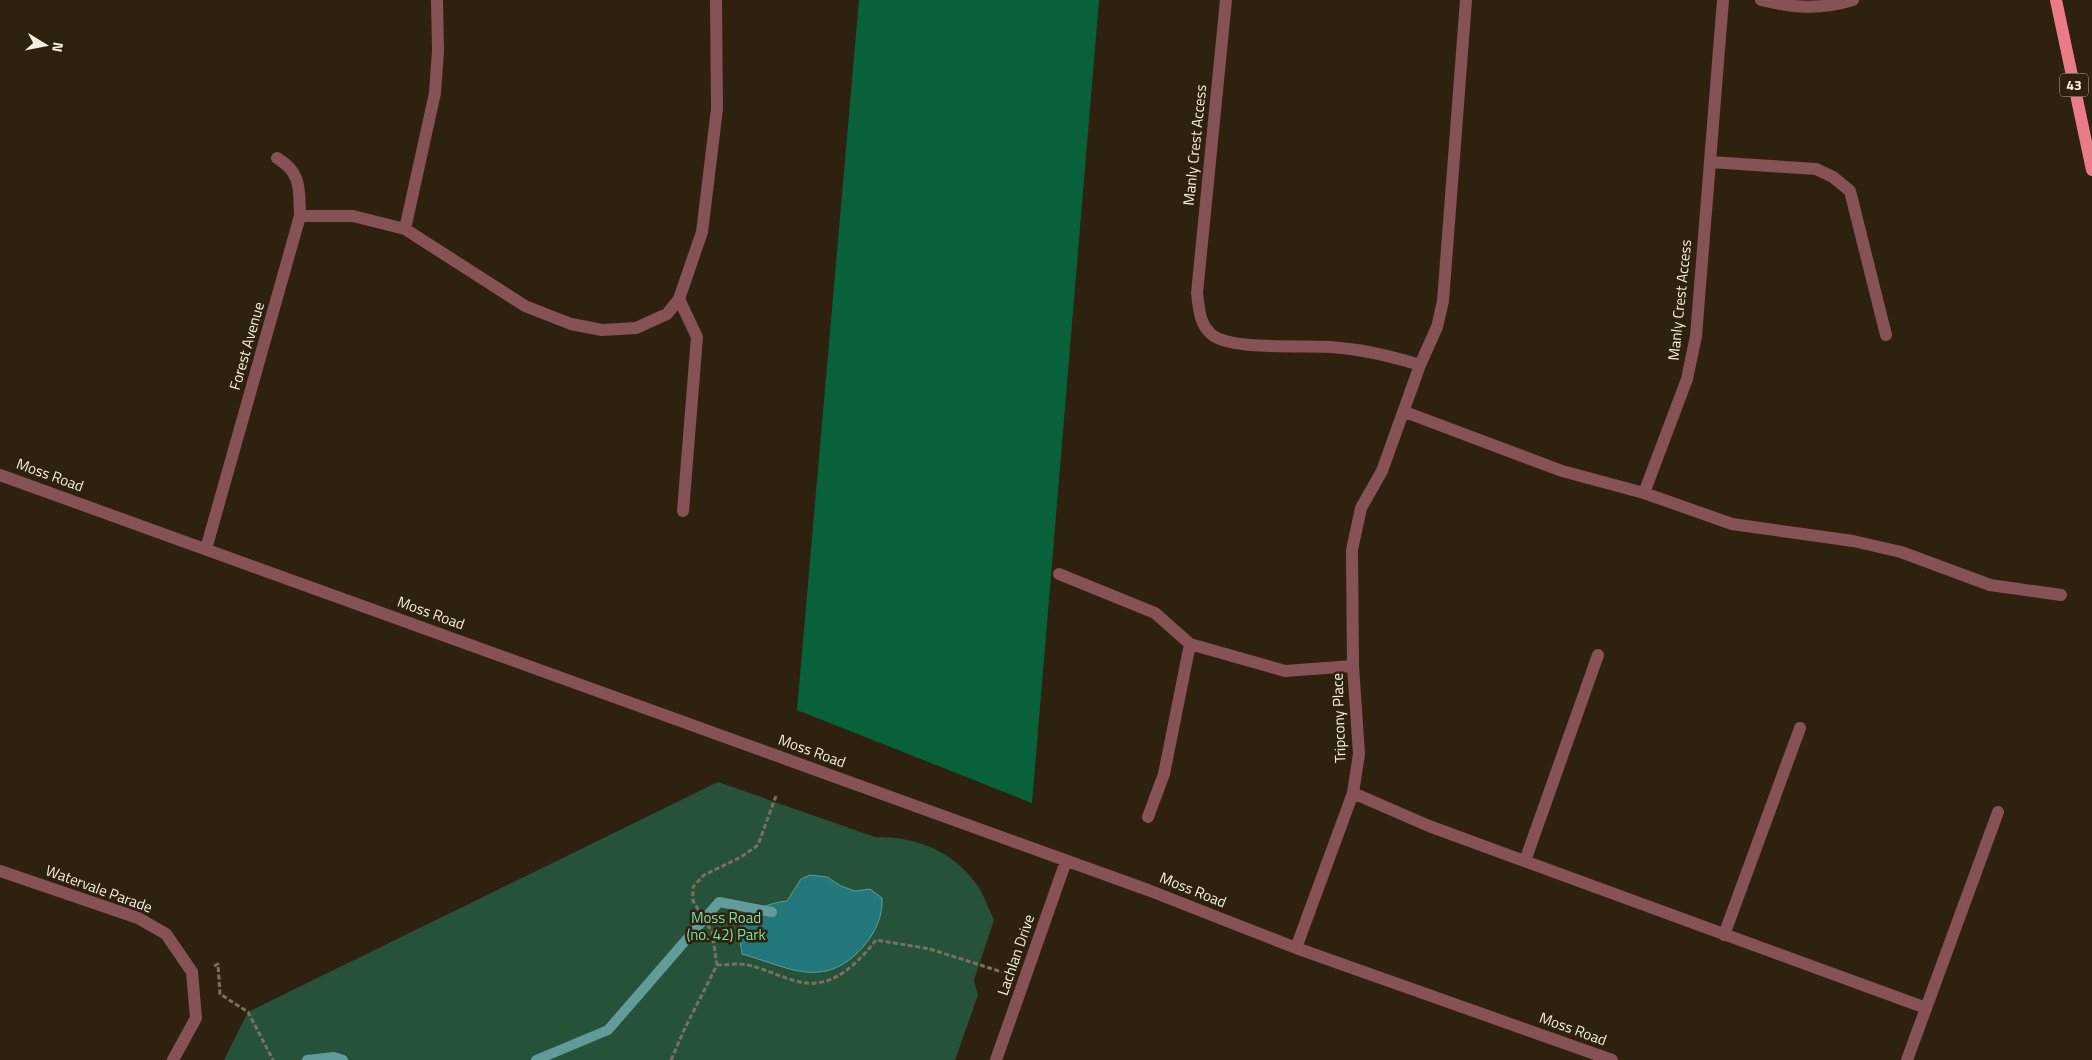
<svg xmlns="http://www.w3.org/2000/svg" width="2092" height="1060" font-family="'Titillium Web',sans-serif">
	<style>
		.green { fill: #255239 }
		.forest { fill: #08613b }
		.water { fill: #22787a; stroke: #629c9a }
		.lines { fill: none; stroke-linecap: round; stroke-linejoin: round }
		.stream { stroke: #629c9a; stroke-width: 10 }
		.path { stroke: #7b6f60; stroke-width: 3; stroke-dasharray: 5 2.5; stroke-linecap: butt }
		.minor { stroke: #875256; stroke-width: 12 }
		.primary { stroke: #e97c88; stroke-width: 12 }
		.labels { text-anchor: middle; stroke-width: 5; stroke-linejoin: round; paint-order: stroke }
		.shield { fill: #2e2110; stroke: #bbb1a4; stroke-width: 1 }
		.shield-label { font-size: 14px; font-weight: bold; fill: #f8efe4 }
		.street-label { font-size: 15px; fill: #f8efe4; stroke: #2e2110 }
		.park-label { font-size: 15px; fill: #77e0a6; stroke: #2e2110 }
	</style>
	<rect width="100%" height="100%" fill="#2e2110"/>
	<path class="green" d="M718 782 875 837C915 836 954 851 978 886 984 896 989 909 994 920L974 980 978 995 955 1060H224L248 1012Z"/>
	<path class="forest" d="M859 0H1099L1032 803 797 710Z"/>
	<path class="water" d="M810 875 827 877 841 886 855 891 870 889 882 898C883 917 875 933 863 947 824 991 788 967 742 954 742 949 740 944 739 938 737 913 768 903 787 901L801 879Z"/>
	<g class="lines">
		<path class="stream" d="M307 1060 334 1057 343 1060
			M536 1060 608 1030 719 902 772 912"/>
		<path class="path" d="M717 965C727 965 739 963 748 965 766 969 782 978 800 982 832 990 859 962 876 940L930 949 1002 972
			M214 966 218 964 220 994 248 1012 273 1060
			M671 1060 685 1028 717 965 712 932 693 901V887L704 875 741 857 758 845 776 796"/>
		<path class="minor" d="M1226 0 1197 293C1199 308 1199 322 1210 333 1227 351 1303 345 1330 347 1360 349 1391 356 1420 365
			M1761 0C1794 8 1820 10 1853 0
			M1710 162 1816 169 1833 177 1850 191 1886 335
			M300 216H353L405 229 525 306 571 324 602 330 636 328 667 314 679 299 702 232 717 109 716 0
			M405 229 435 93 438 51 437 0
			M679 299 697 337 683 511
			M1405 412 1562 471 1644 493 1732 524 1853 541 1901 552 1990 585 2061 595
			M0 475 1148 890 1296 948 1612 1060
			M1644 493 1687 379 1696 336 1723 0
			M206 549 300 216C299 189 302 173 277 158
			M1059 574 1155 613 1190 644 1285 671 1353 666
			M1353 793 1429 826 1926 1008
			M1148 817 1164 774 1190 644
			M1525 861 1598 655
			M0 871 138 918 166 934 192 972 196 1018 173 1060
			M1724 935 1800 728
			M1296 948 1353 793 1359 754 1353 666 1352 550 1361 508 1382 471 1420 365 1437 327 1443 301 1466 0
			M996 1060 1066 861
			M1907 1060 1998 812"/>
		<path class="primary" d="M2056 0 2092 170"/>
	</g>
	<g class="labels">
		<rect class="shield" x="2060" y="73.5" width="28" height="23" rx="4"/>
		<g class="shield-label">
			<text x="2074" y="90">43</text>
		</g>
		<g class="street-label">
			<text transform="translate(1195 145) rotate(-84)" y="5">Manly Crest Access</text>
			<text transform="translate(1680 300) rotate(-84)" y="5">Manly Crest Access</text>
			<text transform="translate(247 346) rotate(-74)" y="5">Forest Avenue</text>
			<text transform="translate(50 475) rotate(20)" y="5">Moss Road</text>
			<text transform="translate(431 613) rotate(20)" y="5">Moss Road</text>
			<text transform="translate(1339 718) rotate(-92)" y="5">Tripcony Place</text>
			<text transform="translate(812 751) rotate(20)" y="5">Moss Road</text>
			<text transform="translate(99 889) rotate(20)" y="5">Watervale Parade</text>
			<text transform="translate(1193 890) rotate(22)" y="5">Moss Road</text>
			<text transform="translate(1016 955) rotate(-71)" y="5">Lachlan Drive</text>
			<text transform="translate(1573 1029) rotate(20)" y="5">Moss Road</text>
		</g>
		<g class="park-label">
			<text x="726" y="923">Moss Road<tspan x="726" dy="17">(no. 42) Park</tspan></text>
		</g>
	</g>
	<g transform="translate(45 45) rotate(100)" stroke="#2e2110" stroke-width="4" paint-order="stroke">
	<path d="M0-4L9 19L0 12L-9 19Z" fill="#f8efe4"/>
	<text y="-8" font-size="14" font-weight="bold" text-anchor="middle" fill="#f8efe4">N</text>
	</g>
</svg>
